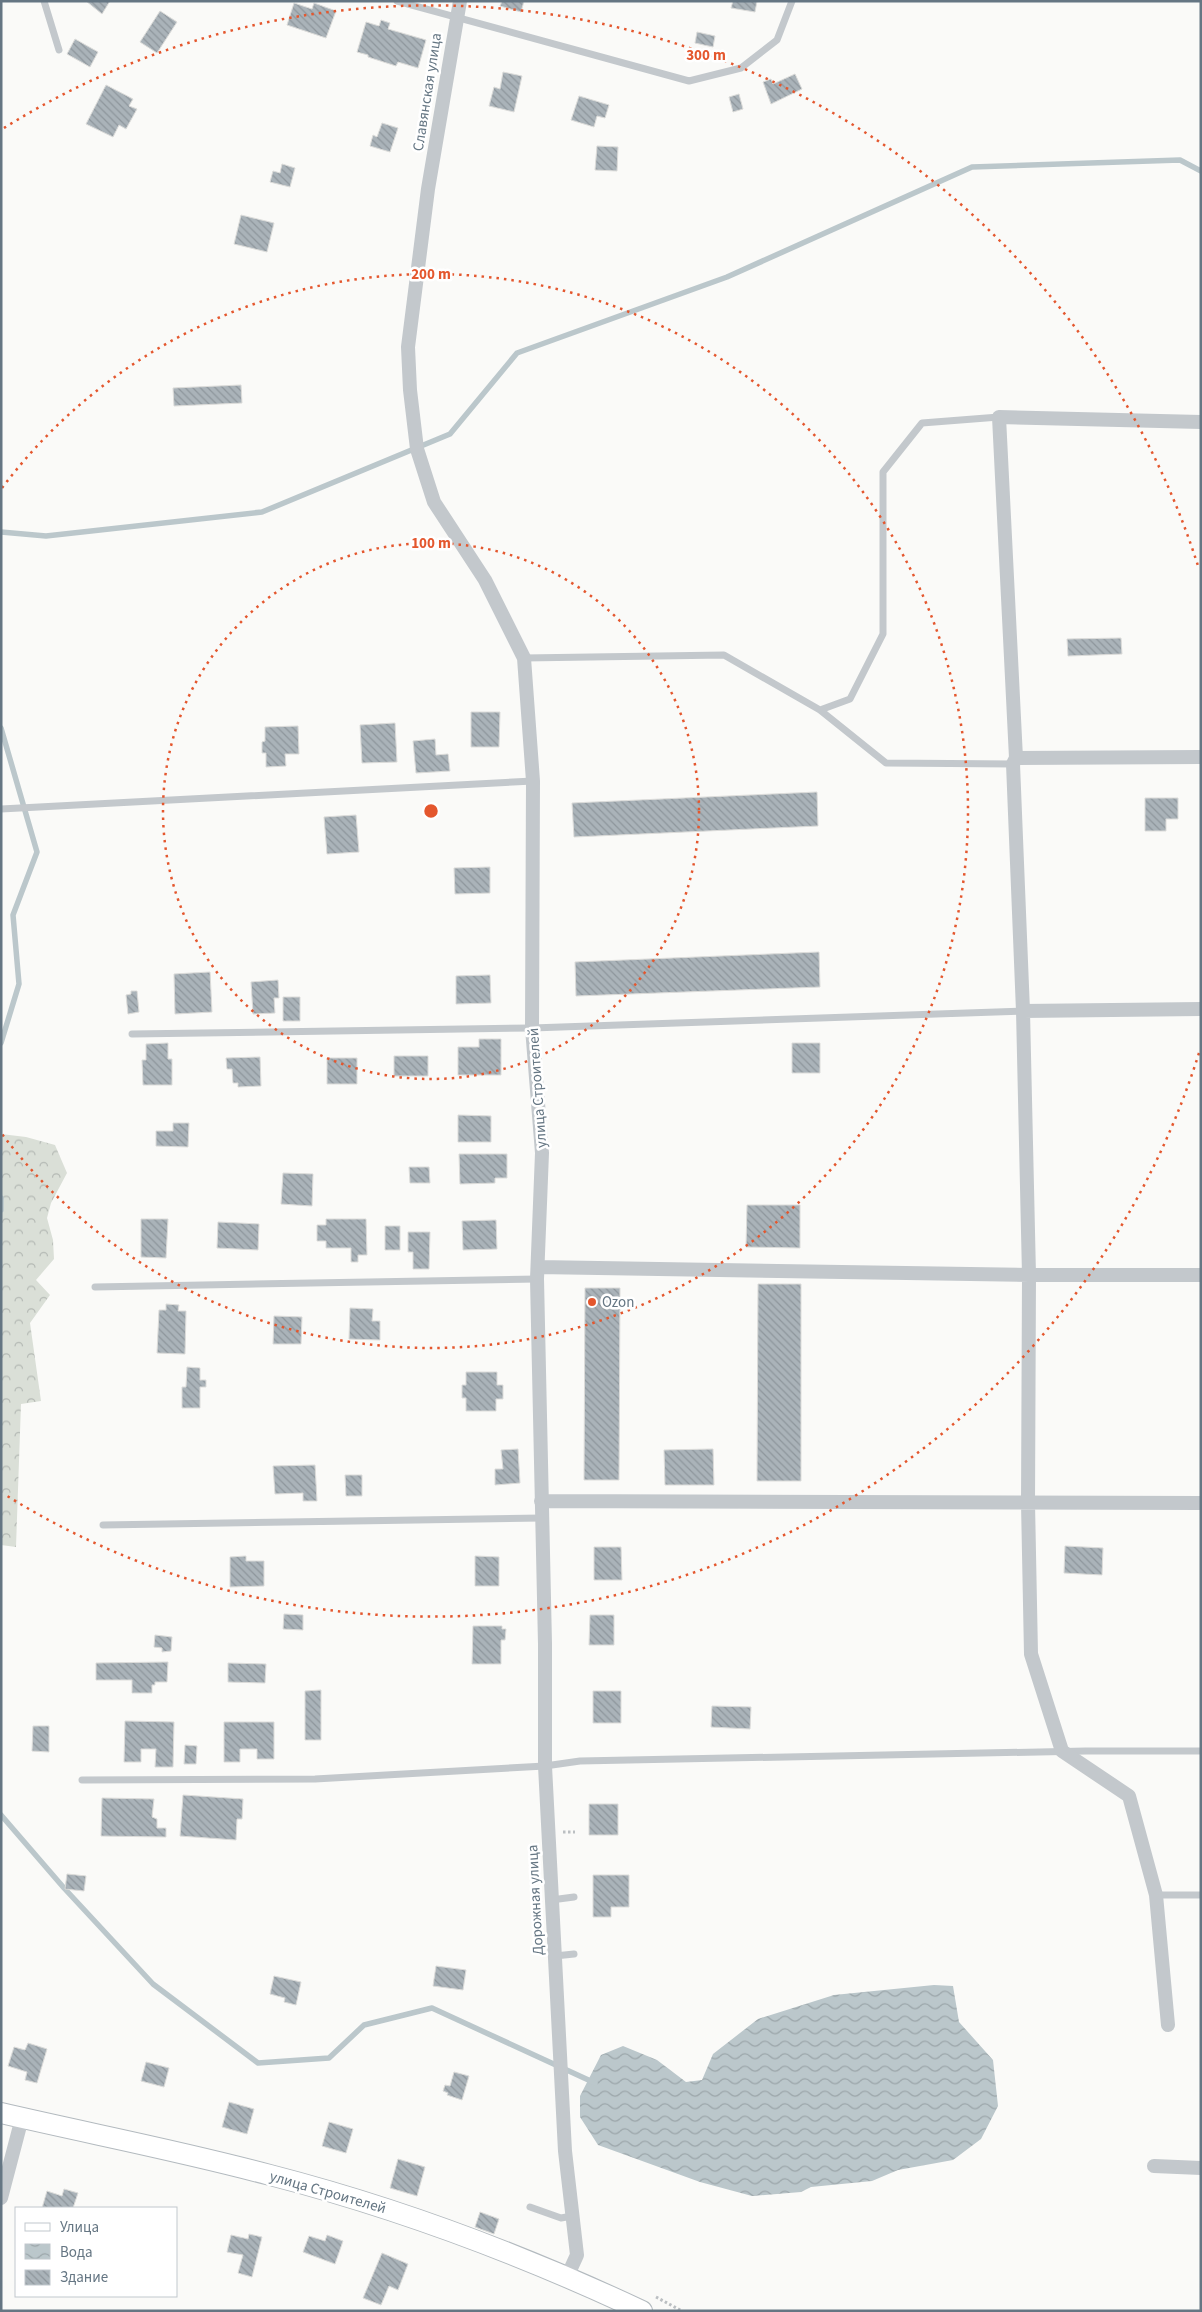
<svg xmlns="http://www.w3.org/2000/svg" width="1202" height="2312" font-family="'Source Sans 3',sans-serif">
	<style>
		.forest { fill: url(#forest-crowns) }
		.water { fill: url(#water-waves) }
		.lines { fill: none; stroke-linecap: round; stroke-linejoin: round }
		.stream { stroke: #bbc7cb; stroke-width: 5.5 }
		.building { fill: url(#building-back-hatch); stroke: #dcdcda }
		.secondary-casing { stroke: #b3babf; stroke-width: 22 }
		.path { stroke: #bbbfc2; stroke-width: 3; stroke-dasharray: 2.5 2.5; stroke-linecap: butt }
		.lane { stroke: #c3c8cc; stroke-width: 7 }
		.street { stroke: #c3c8cc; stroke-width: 14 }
		.secondary { stroke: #fff; stroke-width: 20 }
		.ring { fill: none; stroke: #e4572e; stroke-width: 2.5; stroke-dasharray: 2.5 5 }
		.poi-dot { fill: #e4572e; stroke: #fff; stroke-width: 2 }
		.labels { text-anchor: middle; stroke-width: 5; stroke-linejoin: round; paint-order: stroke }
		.street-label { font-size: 15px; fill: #657683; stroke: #fff }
		.poi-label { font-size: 15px; fill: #657683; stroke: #fff; text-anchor: start }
		.centre { fill: #e4572e; stroke: #fff; stroke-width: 2.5 }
		.ring-label { font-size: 15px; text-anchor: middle; font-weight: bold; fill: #e4572e; stroke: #fff; stroke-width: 5; stroke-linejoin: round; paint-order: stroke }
	</style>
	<defs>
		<pattern id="forest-crowns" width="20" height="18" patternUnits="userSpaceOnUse" patternTransform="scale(1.25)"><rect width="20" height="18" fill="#dadfd7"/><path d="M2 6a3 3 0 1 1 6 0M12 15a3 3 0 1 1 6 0" fill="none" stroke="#b4b9b4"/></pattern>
		<pattern id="water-waves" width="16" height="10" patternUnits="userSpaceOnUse" patternTransform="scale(1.25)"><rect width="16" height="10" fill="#bbc7cb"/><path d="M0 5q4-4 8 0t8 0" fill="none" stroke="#9ca6aa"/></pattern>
		<pattern id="building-back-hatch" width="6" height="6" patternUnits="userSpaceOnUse" patternTransform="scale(1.25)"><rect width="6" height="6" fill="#aab3b9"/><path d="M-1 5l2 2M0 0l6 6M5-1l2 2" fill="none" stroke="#8e969c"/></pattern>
	</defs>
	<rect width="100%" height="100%" fill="#fafaf8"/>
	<path class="forest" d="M1 1134 26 1137 55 1145 67 1173 51 1203 47 1218 53 1240 54 1259 36 1280 50 1295 30 1323 41 1401 21 1404 16 1547 1 1545Z"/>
	<path class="water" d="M934 1985 953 1986 959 2022 993 2060 998 2106 981 2139 953 2160 898 2170 872 2181 811 2187 801 2192 752 2196 700 2182 598 2145 580 2117V2096L601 2055 623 2046 657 2060 686 2082 702 2080 713 2054 758 2019 834 1995Z"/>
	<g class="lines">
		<path class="stream" d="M1 532 46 536 262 512 450 434 517 353 727 277 972 167 1180 160 1201 171
			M1 728 37 852 13 915 19 984 1 1043
			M1 1198V1210
			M1 1815 64 1888 153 1984 258 2063 329 2058 364 2025 432 2008 595 2083"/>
	</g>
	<path class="building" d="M86 1H110L102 14Z
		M502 1H524L521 12 500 6Z
		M733 1H757L755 12 731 8Z
		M294 3 312 9 314 3 336 11 326 38 287 25Z
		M160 11 177 22 157 53 140 42Z
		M381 20 390 23 388 29 426 40 418 68 398 62 396 66 368 57V55L357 52 366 22 379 26Z
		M697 32 715 36 713 47 695 43Z
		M75 39 98 52 90 67 67 54Z
		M503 72 522 76 514 112 489 106 494 87 500 89Z
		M795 74 802 89 771 104 763 82 771 79 773 84Z
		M106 85 133 99 129 106 137 109 126 129 119 125 113 137 86 124Z
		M739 94 743 109 733 112 729 97Z
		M579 96 609 105 605 118 597 116 594 127 571 120Z
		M382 123 398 128 390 152 370 146 373 135 377 137Z
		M597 146 618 147 617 171 595 170Z
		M282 164 295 168 290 187 270 182 273 171 280 173Z
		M241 215 274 223 267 252 234 244Z
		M241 385 242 403 174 406 173 388Z
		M1121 638 1122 654 1068 656 1067 639Z
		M471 712H500L499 747H471Z
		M395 723 397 762 362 763 360 725Z
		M298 726 299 754H285L286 766 266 767V753H262V742L265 741V727Z
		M435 739 436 755 448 754 450 771 416 773 413 741Z
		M817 792 818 826 574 837 572 803Z
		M1145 798H1178V819H1166V831H1145Z
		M356 815 359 852 327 854 324 817Z
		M490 867V893L455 894 454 868Z
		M819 952 820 987 576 996 575 962Z
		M210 972 212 1012 175 1014 174 974Z
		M490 975 491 1003 456 1004V976Z
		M278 980 279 998H274L275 1013 253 1014 251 982Z
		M131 991H137L139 1012 128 1014 126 995 131 994Z
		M283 997H300V1021H283Z
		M479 1039H501V1075H458V1047H479Z
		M168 1043V1059H172V1085H143L142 1060H146V1044Z
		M792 1043H820V1073H792Z
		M394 1056H428V1076H394Z
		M260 1057 261 1086 238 1087V1083H233L232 1069H227L226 1058Z
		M327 1058H357V1084H327Z
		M458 1115 491 1116V1142H458Z
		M173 1123H189L188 1147 156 1146V1131H173Z
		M459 1154H507V1178H495V1183L460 1184Z
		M409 1167H429L430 1183H410Z
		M283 1173 313 1174 312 1206 281 1204Z
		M747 1205H800V1248L746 1247Z
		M141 1219H168L166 1258 141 1257Z
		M326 1219H366L367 1255H358V1262H351V1248H326V1241H317V1225H326Z
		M496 1220 497 1249 463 1250 462 1221Z
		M218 1222 259 1224 258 1250 217 1248Z
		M385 1226H400V1250H385Z
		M408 1232H430L429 1269H413V1252H408Z
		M758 1284H801V1481H757Z
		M585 1288H620L619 1480H584Z
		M166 1304 179 1305 178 1311H186L185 1354 157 1353 159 1310H166Z
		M350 1308 373 1309 372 1321H380V1340L349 1339Z
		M274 1316 302 1317 301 1344H273Z
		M187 1367 200 1368V1380H206V1387H200V1408H182V1387H186Z
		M466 1372H497V1385H503V1399H496V1411H466V1398H462V1385H466Z
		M518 1449 520 1483 495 1485V1469H503L501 1450Z
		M713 1449 714 1485H665L664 1450Z
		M315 1465 317 1501H303V1493L275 1494 273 1466Z
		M345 1475H362V1496H346Z
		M1065 1546 1103 1548 1102 1575 1064 1573Z
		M594 1547H621L622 1580H594Z
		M246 1556V1561H264V1586L230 1587V1557Z
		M475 1556 499 1557V1586H475Z
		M284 1614 303 1615V1630L283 1629Z
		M590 1615H614V1645H589Z
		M473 1626H502V1629H506L505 1640H501V1664H472Z
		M155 1635 172 1637 171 1651 162 1652V1648L154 1647Z
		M168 1662 167 1682H155V1685H152V1693H132V1680H96V1663Z
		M228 1663 266 1664 265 1683 228 1682Z
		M321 1690V1740H305V1691Z
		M593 1691H621V1723H593Z
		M712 1706 751 1707 750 1729 711 1727Z
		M125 1721 174 1722 173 1767H155L156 1749H141V1762H124Z
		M224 1722H274V1759H257V1749H240V1762H224Z
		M33 1726H49V1752L32 1751Z
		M185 1745 197 1746 196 1764H184Z
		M183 1795 243 1799 242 1819H237L236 1840 180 1836Z
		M102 1798 154 1799 152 1817 157 1819V1828H166V1837L101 1836Z
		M589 1804H618V1835H589Z
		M67 1874 86 1876 84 1891 65 1889Z
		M593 1875H629V1907H611V1917H593Z
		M436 1966 466 1970 463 1990 433 1986Z
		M274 1976 301 1982 296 2005 284 2002 285 1998 270 1994Z
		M28 2043 47 2049 37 2083 25 2080 27 2072 8 2066 14 2047 25 2050Z
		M146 2062 169 2068 164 2087 141 2081Z
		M454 2072 469 2076 462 2100 447 2095 448 2093 443 2091 445 2085 450 2086Z
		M229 2102 254 2109 247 2134 222 2127Z
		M329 2122 353 2129 346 2153 322 2146Z
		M398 2159 425 2167 417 2196 390 2188Z
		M64 2189 78 2193 73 2208H42L47 2191 62 2196Z
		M480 2212 499 2219 494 2234 475 2227Z
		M249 2234 262 2237 252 2277 238 2273 243 2255 227 2252 231 2235 248 2239Z
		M327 2235 343 2241 335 2264 303 2252 309 2236 325 2241Z
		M382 2253 408 2264 398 2290 389 2286 381 2305 363 2298Z"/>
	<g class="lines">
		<defs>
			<path id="secondary" d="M1 2113C91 2134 181 2151 270 2175 398 2208 523 2255 642 2311"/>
		</defs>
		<use href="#secondary" class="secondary-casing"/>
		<path class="path" d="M563 1832H575
			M656 2297 682 2311"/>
		<path class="lane" d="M44 1 59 50
			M397 1 689 81 741 68 777 40 792 1
			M524 658 724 655 820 710 886 763 1013 764
			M820 710 850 699 883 634V472L922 423 999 417
			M1 809 533 781
			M132 1034 532 1028 1023 1011
			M95 1287 537 1279
			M103 1525 542 1518
			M82 1780 315 1779 545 1766 580 1761 1086 1751H1201
			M1156 1895H1201
			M551 1900 574 1897
			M555 1956 574 1954
			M530 2207 561 2218 572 2216"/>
		<path class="street" d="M460 1 428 189 408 347 410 390 417 449 434 502 485 580 524 658 533 781 532 1028 542 1153 537 1279 545 1644V1766L565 2151 577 2255 567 2277
			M1016 758 1201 757
			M1023 1011 1201 1009
			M538 1267 1029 1275H1201
			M541 1501 1201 1503
			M1168 2025 1156 1895 1129 1796 1062 1751 1031 1654 1028 1503 1029 1275 1023 1011 1013 764 1016 758 999 417 1201 422
			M1154 2166 1201 2168
			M1 2198 22 2118"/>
		<use href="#secondary" class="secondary"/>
	</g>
	<g class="ring">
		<circle cx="431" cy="811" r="268"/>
		<path d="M2 488A537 537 0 1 1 2 1134"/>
		<path d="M1199 1053A805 805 0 0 1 4 1494M4 128A805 805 0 0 1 1199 569"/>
	</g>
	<circle class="poi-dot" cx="592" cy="1302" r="5"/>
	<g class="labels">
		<g class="street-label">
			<text transform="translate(427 92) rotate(-81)" y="5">Славянская улица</text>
			<text transform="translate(537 1088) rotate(-94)" y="5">улица Строителей</text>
			<text transform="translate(535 1900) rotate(-93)" y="5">Дорожная улица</text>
			<text transform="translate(328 2192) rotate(16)" y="5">улица Строителей</text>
		</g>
		<g class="poi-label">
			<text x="602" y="1307">Ozon</text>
		</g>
	</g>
	<circle cx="431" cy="811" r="8" class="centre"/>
	<g class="ring-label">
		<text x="706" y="60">300 m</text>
		<text x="431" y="279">200 m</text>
		<text x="431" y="548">100 m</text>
	</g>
	<rect width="1202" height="2312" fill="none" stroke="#657683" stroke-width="5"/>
	<rect x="15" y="2207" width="162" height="90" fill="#ffffff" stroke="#c1c8cd"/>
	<rect x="25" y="2223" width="25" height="8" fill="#ffffff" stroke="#c1c8cd"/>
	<text x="60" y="2232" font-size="15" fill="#657683">Улица</text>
	<rect x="25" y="2244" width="25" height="15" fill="url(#water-waves)" stroke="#c1c8cd"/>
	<text x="60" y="2257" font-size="15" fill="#657683">Вода</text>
	<rect x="25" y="2270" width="25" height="15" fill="url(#building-back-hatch)" stroke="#c1c8cd"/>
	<text x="60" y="2282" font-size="15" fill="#657683">Здание</text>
</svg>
